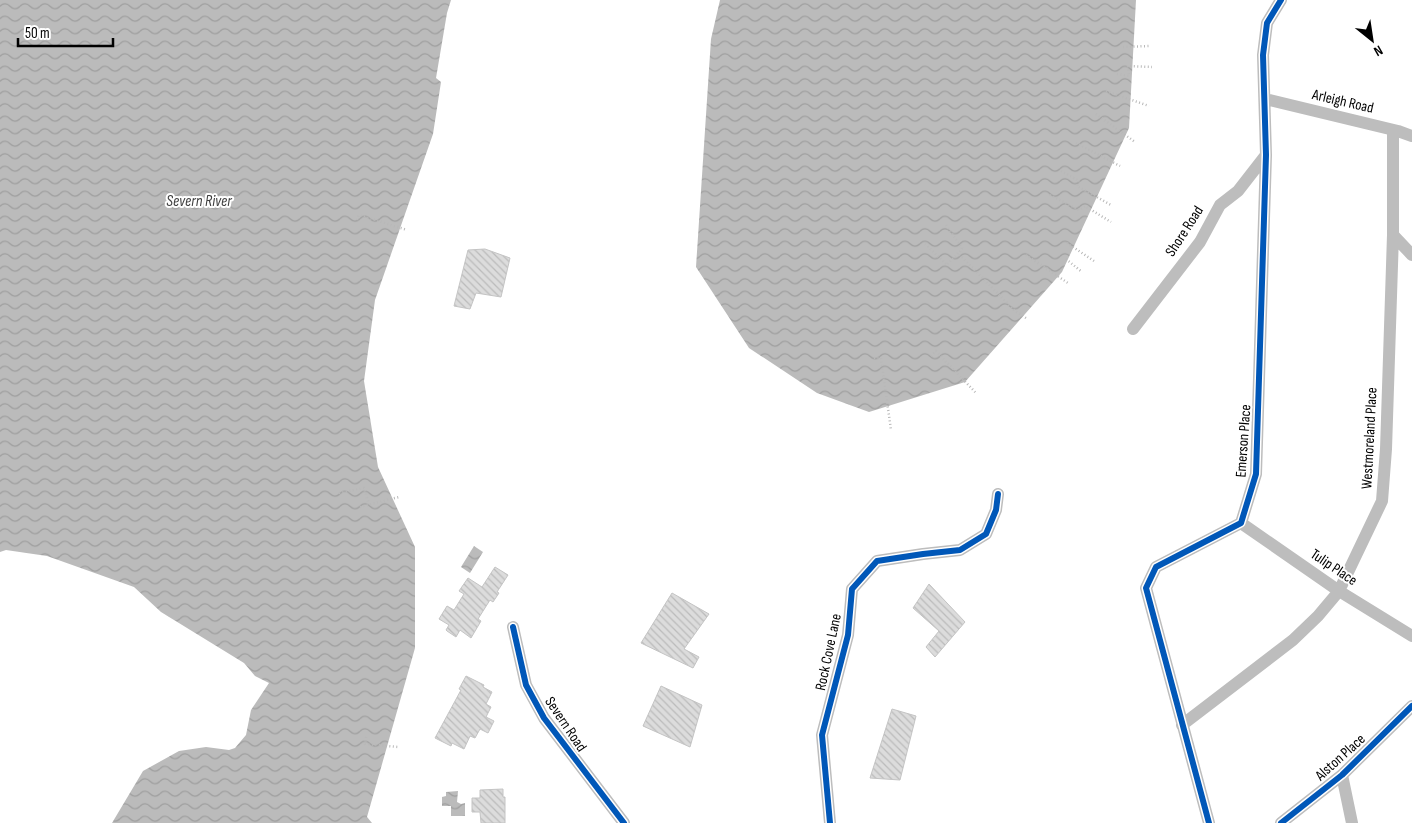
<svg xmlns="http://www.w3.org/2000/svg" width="1412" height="823" font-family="'Sofia Sans Condensed',sans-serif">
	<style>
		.water { fill: url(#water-waves) }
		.building { fill: url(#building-back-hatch); stroke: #c4c4c4 }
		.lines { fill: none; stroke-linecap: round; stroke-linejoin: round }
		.path { stroke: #b8b8b8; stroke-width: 2.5; stroke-dasharray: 1 2.5; stroke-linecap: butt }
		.minor { stroke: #bdbdbd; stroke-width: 12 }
		.cycleway-casing { stroke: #fff; stroke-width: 9 }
		.cycleway { stroke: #0057b8; stroke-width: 6 }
		.labels { text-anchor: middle; stroke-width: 4; stroke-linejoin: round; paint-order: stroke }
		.street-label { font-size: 15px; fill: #000; stroke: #fff }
		.water-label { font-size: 16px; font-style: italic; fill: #3f3f3f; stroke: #fff }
	</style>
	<defs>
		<pattern id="water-waves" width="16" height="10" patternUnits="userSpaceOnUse" patternTransform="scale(1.25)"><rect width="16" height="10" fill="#bbb"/><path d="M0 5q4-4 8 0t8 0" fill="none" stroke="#9f9f9f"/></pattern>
		<pattern id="building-back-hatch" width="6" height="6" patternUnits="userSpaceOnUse" patternTransform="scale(1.25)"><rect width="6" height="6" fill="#dcdcdc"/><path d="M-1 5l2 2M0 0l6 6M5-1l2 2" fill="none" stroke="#bbb"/></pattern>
	</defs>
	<rect width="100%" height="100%" fill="#fff"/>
	<path class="water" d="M0 0H451L447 13 436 78 441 82 433 134 375 300 364 381 378 467 415 547V648L367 817 372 823H112L143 771 179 751 206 747 229 750 235 748 246 735 251 710 269 683 255 676 244 663 161 612 134 587 47 556 6 550 0 552Z
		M720 0H1136L1129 128 1062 272 965 382 869 412 817 393 749 348 696 267 711 39Z
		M474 546 483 552 470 573 461 567Z
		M458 791 457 802 461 804 465 803V816H451V806H442V797L446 796V792Z"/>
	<path class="building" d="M485 249 510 258 501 297 476 293 470 309 454 306 468 250Z
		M495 567 508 575 497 592 499 593 493 602 490 600 478 619 481 621 471 638 460 630 456 637 447 631 446 630 449 625 439 619 447 606 454 610 464 594 459 591 468 578 482 587Z
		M929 584 965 622 935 657 926 647 939 631 913 608Z
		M672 593 709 614 684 649 699 657 693 668 641 643Z
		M466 676 484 685 483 687 492 692 486 704 491 707 486 717 494 721 488 733 480 729 475 738 470 736 464 749 452 743 451 746 435 738 461 690 459 689Z
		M661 686 702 705 690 747 643 726Z
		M892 709 916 716 900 780 870 778Z
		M503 789V797H505V823H481L480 812H472V798H480V790Z"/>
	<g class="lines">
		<path class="path" d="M1123 47 1150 46
			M1117 74 1129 76 1128 66 1152 67
			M1106 91 1149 106
			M1096 114 1135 142
			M1076 143 1120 166
			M1061 171 1079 181 1077 186 1111 205
			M1050 195 1079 210 1085 206 1111 222
			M357 220 359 215 407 230
			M946 225 962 248 959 253
			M1067 243 1094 261
			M925 244 947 265 958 253 1015 311 1026 318
			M1026 255 1068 283
			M1066 259 1082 272
			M931 356 936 351 976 393
			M874 358H881L891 430
			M339 493 364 488 369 504
			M360 507 399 497
			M366 737 365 744 398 747"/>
		<path class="minor" d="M1265 99 1398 131 1412 136
			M1393 235 1412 255
			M1133 329 1200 242 1220 205 1238 191 1266 155
			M1241 523 1339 591 1412 636
			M513 627 526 685 544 718 624 823
			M1182 725 1293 640 1318 616 1339 591 1382 501 1386 449 1393 235V130
			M1342 775 1352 823
			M830 823 822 735 848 635 852 589 877 561 923 554 960 550 986 534 996 510 998 494
			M1209 823 1146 588 1156 567 1241 523 1256 474 1266 155 1263 55 1267 23 1281 0
			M1281 823 1342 775 1412 706"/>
		<defs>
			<path id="cycleway" d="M513 627 526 685 544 718 624 823
				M830 823 822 735 848 635 852 589 877 561 923 554 960 550 986 534 996 510 998 494
				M1209 823 1146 588 1156 567 1241 523 1256 474 1266 155 1263 55 1267 23 1281 0
				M1281 823 1342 775 1412 706"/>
		</defs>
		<use href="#cycleway" class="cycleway-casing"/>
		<use href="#cycleway" class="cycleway"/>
	</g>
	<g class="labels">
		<g class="street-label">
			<text transform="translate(1343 101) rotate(13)" y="5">Arleigh Road</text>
			<text transform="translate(1184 231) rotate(-57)" y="5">Shore Road</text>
			<text transform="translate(1369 438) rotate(-87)" y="5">Westmoreland Place</text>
			<text transform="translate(1243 441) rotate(-86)" y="5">Emerson Place</text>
			<text transform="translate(1334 567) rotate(34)" y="5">Tulip Place</text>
			<text transform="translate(828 652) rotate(-78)" y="5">Rock Cove Lane</text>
			<text transform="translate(566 724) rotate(56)" y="5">Severn Road</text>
			<text transform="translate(1340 757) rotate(-42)" y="5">Alston Place</text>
		</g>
		<g class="water-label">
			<text x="199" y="206">Severn River</text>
		</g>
	</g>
	<g transform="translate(1372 40) rotate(150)" stroke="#ffffff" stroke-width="4" paint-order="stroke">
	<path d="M0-4L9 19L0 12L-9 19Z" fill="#000000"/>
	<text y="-8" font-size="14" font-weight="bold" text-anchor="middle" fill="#000000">N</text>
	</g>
	<path d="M18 38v8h95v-8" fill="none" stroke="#000000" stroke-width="2.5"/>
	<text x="25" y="38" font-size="15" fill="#000000" stroke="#ffffff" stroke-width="4" paint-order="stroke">50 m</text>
</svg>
